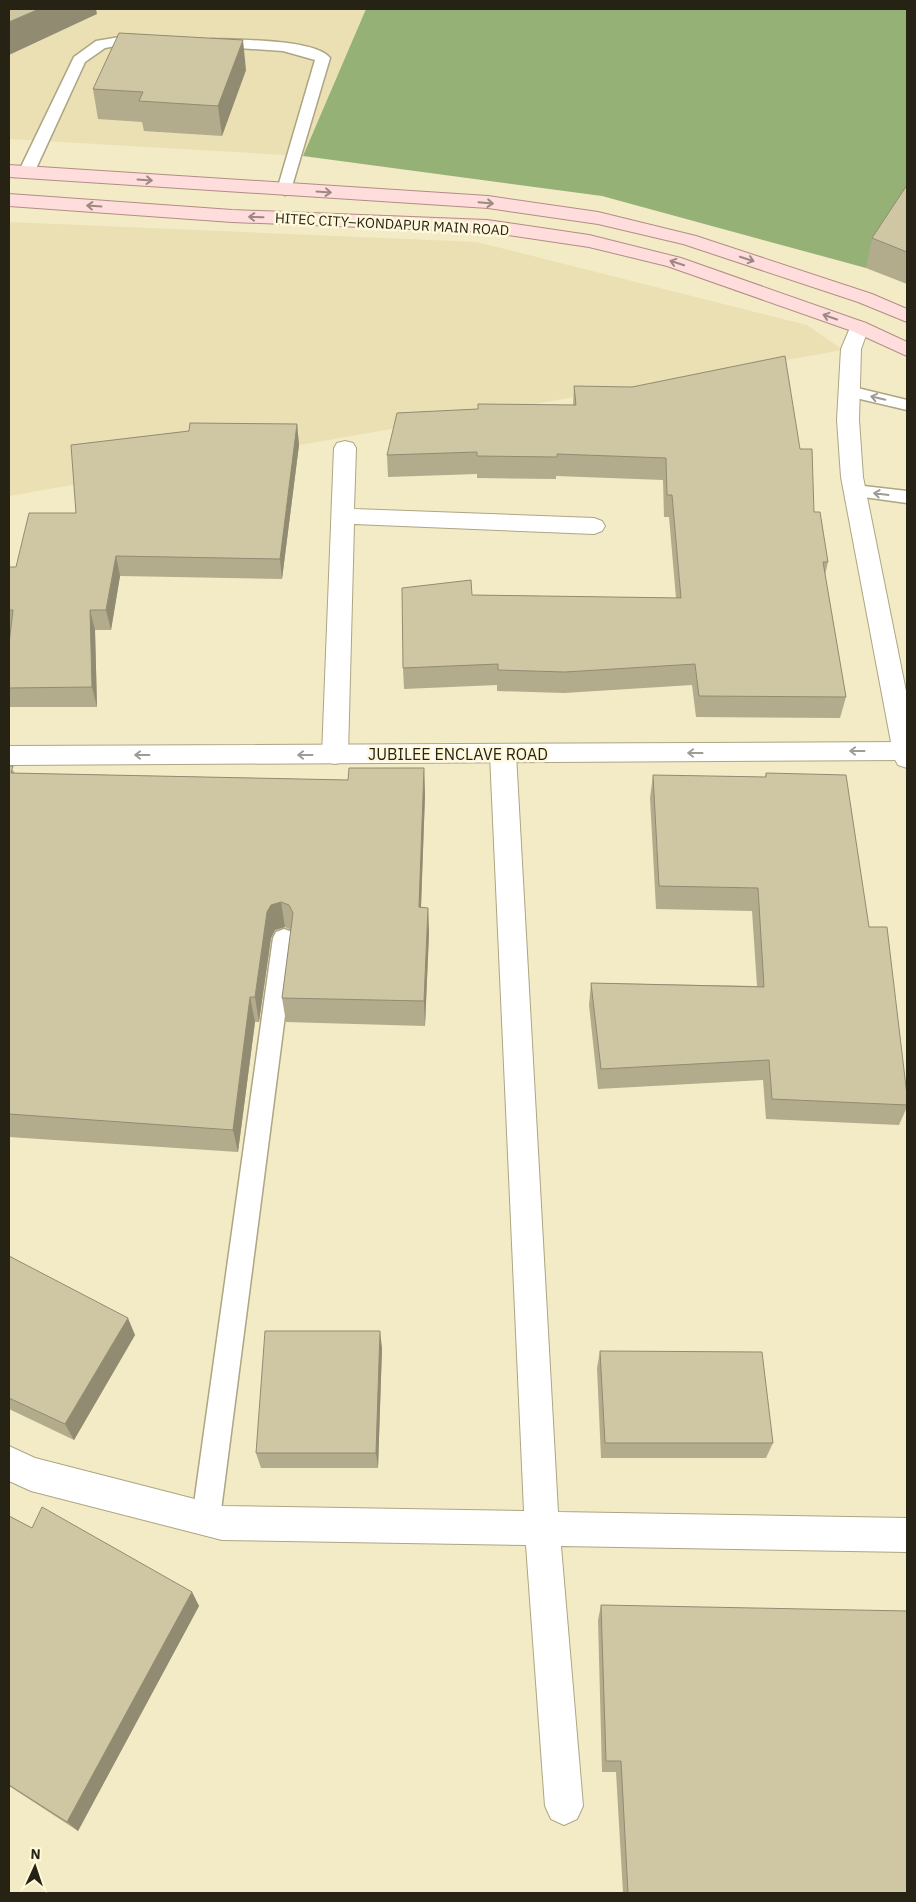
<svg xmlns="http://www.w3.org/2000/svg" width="916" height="1902" font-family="'IBM Plex Sans',sans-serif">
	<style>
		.built { fill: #eae0b4 }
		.forest { fill: #95b176 }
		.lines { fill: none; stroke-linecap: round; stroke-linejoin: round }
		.service-casing { stroke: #ada583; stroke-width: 3 }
		.minor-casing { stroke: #ada583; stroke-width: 2 }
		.tertiary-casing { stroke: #ada583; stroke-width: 2 }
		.primary-casing { stroke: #b28d87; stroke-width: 2 }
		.service { fill: #fff; fill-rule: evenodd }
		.minor { fill: #fff; fill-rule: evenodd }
		.tertiary { fill: #fff; fill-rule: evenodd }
		.primary { fill: #fedddc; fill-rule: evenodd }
		.wall { fill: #b2ab8c }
		.shaded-wall { fill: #918b72 }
		.building { fill: #cfc7a3; stroke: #918b72 }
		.oneway { stroke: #9d8982 }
		.oneway2 { stroke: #9d9c96 }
		.labels { text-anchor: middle; stroke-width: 5; stroke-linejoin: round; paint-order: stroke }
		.far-street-label { font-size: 14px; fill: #262315; stroke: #fff8db }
		.street-label { font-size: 16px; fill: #262315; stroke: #fff8db }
	</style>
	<rect width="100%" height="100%" fill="#f3ebc6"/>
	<path class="built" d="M9 9H366L303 156 9 139Z
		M9 222 477 242 807 325 843 350 9 496Z"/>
	<path class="forest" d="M366 9H907V204L866 268 602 196 303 156Z"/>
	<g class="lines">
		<defs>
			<path id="service" d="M132 35 148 37 150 40 143 44 132 43 105 48 85 62 34 173 31 176H21L18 173 74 57 96 41Z
				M213 39C237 40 316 39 330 58L290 193 285 195 277 190 315 60 283 51 208 46 206 43 208 40Z
				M849 386 907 400V410L843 395 840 391 843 387Z
				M855 485 907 491V503L849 495 846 491 849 487Z
				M284 929 292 932 295 938 220 1518 216 1528 206 1532 196 1528 192 1518 273 938 276 932Z"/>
			<path id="minor" d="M859 321 866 323 869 327 861 349 859 420 863 477 907 696V768L898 765 894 758 841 477 837 420 841 349 852 323Z
				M345 441 353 443 356 448 354 509 594 518 602 521 605 526 602 531 594 534 354 524 348 755 344 762 335 764 326 762 322 755 334 448 337 443Z
				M503 745 512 747 516 754 558 1512 907 1518V1552L561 1546 583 1806 577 1819 564 1825 551 1819 545 1806 526 1545 222 1540 31 1491 9 1481V1446L35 1458 222 1506 524 1511 490 754 494 747Z"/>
			<path id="tertiary" d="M907 742V760L9 765V746Z"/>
			<path id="primary" d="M9 165 488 196 598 212 696 236 872 294 907 309V322L858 302 683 244 598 224 488 208 9 177Z
				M9 194 232 210 487 220 589 235 681 258 866 323 907 342V356L852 331 667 266 589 247 487 232 232 222 9 206Z"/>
		</defs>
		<use href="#service" class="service-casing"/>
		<use href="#minor" class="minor-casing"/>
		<use href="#tertiary" class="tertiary-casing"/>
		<use href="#primary" class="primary-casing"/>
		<use href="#service" class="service"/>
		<use href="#minor" class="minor"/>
		<use href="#tertiary" class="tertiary"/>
		<use href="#primary" class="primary"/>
	</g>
	<path class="wall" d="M246 70 222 136 144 131 142 122 98 119 93 89Z
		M907 185V284L866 268 872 238Z
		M574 386 800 449 814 512 828 562 825 575 846 697 840 718 696 717 692 685 564 693 497 691V685L404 689 403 668 472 595 676 598 669 517H664L663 480 556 476V479L477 478V474L388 477 387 455 573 405Z
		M297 424 299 445 282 579 120 576 111 630H95L97 707H9V644L11 630H9V567H16Z
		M9 766 15 773 348 780 424 768 425 795 421 907 428 908 429 933 425 1026 286 1022 282 998 291 930 285 927 275 930 271 938 259 1022H255L238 1152 9 1137Z
		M766 773 869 927 907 1095V1107L899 1125 766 1119 763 1080 598 1089 589 1005 591 983 757 986 752 911 656 909 650 798 653 775 765 777Z
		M9 1256 135 1335 74 1440 9 1409Z
		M382 1348 378 1468H261L256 1453Z
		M600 1351 773 1443 766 1458H601L597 1368Z
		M9 1516 32 1528 192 1592 199 1606 78 1831 9 1786Z
		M601 1605 907 1893H623L616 1772H602L598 1620Z"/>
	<path class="shaded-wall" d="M39 9H96L97 14 9 55V22Z
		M243 40 246 70 222 136 218 106Z
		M297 424 299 445 282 579 280 559Z
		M116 556 120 576 111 630 106 610Z
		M90 610 95 630 97 707 92 687Z
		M424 768 425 795 420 933 419 907Z
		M281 902 285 927 275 930 271 938 259 1022 255 997 267 912 271 905Z
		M428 908 429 933 425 1026 424 1001Z
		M250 997 255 1022 238 1152 233 1130Z
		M128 1318 135 1335 74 1440 65 1424Z
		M380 1331 382 1348 378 1468 376 1453Z
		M192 1592 199 1606 78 1831 67 1822Z"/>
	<path class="building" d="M9 9H39L9 22Z
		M119 33 243 40 218 106 139 101 143 92 93 89Z
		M907 185V252L872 238Z
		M785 356 800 449H812L814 512H820L828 562H823L846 697 699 696 695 664 565 672 498 670V664L403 668 402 588 471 580 472 595 681 598 672 495H667L666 458 557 454V457L477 456V452L387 455 397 413 478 409V404L576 405 574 386 632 387Z
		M190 423 297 424 280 559 116 556 106 610H90L92 687 9 688V644L13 610H9V567H16L29 513H76L71 445 189 431Z
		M9 766H13L11 773 348 780 349 768H424L419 907 428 908 424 1001 282 998 293 913 289 905 281 902 271 905 267 912 255 997H250L233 1130 9 1114Z
		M766 773 846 775 869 927H887L907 1095V1105L772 1099 769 1060 601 1069 591 983 764 987 758 888 659 886 653 775 766 777Z
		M9 1256 128 1318 65 1424 9 1398Z
		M265 1331H380L376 1453H256Z
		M600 1351 762 1352 773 1443H605Z
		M42 1507 192 1592 67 1822 9 1785V1516L32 1528Z
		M601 1605 907 1611V1893H628L621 1761H606Z"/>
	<defs><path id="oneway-shaft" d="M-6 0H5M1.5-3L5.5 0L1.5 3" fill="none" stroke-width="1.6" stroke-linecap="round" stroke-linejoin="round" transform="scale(1.25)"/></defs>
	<g class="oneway">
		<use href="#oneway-shaft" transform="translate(145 180) rotate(4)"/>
		<use href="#oneway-shaft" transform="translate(324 192) rotate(4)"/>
		<use href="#oneway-shaft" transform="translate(486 203) rotate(5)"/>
		<use href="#oneway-shaft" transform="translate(94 206) rotate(-176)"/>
		<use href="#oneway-shaft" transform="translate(256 217) rotate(-178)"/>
		<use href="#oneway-shaft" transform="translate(747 259) rotate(18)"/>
		<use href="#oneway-shaft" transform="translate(677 263) rotate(-162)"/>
		<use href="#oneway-shaft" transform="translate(830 317) rotate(-161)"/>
	</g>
	<g class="oneway2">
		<use href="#oneway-shaft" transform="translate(878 398) rotate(-166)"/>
		<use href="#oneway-shaft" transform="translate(881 494) rotate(-173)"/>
		<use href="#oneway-shaft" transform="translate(857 751) rotate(180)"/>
		<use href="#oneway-shaft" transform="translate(695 753) rotate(180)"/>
		<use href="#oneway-shaft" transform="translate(142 755) rotate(180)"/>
		<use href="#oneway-shaft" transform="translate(305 755) rotate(180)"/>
	</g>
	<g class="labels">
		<g class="far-street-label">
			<text transform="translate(392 224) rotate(3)" y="5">HITEC CITY–KONDAPUR MAIN ROAD</text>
		</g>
		<g class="street-label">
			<text x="458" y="760">JUBILEE ENCLAVE ROAD</text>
		</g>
	</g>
	<rect width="916" height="1902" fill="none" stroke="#262315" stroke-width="20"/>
	<g transform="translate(35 1867) rotate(3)" stroke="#fff8db" stroke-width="4" paint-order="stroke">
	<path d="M0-4L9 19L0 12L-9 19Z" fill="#262315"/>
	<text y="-8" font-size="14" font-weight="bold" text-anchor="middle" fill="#262315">N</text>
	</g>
</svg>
